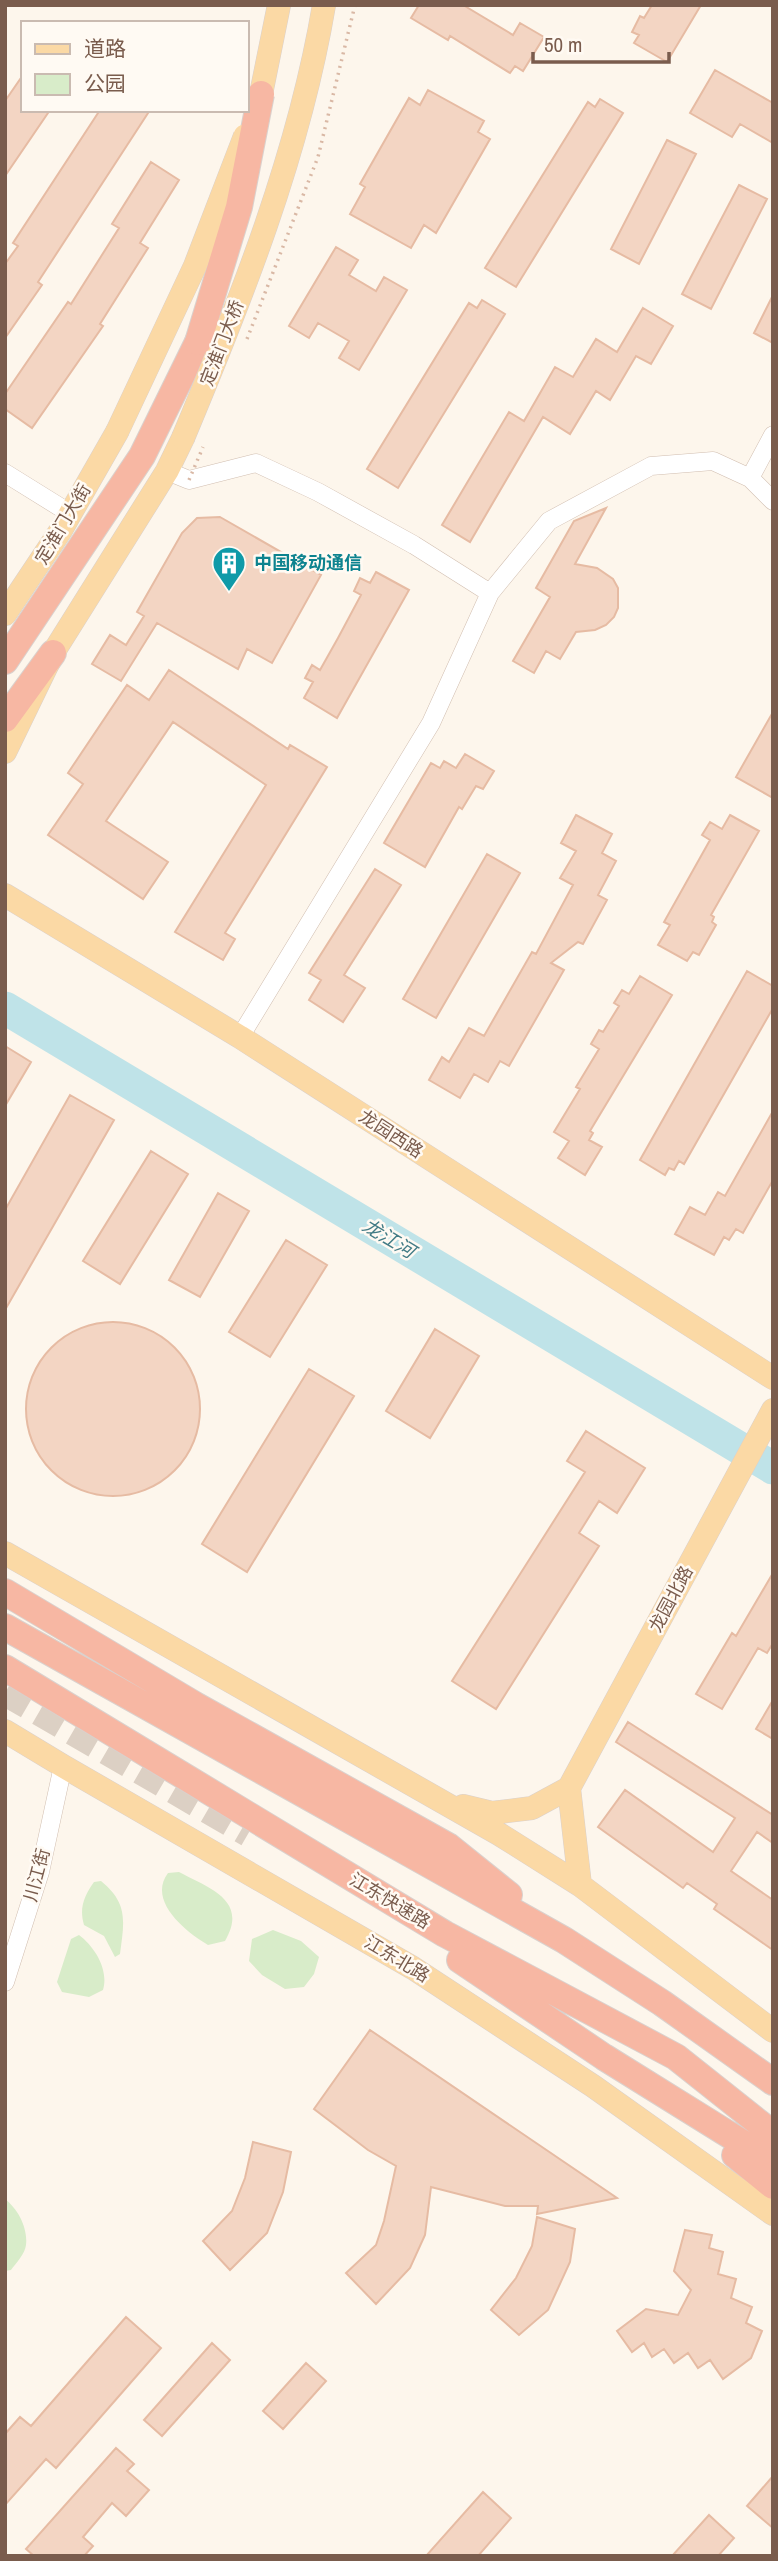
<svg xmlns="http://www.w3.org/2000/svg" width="778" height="2561" font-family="'Archivo Narrow','Noto Sans SC',sans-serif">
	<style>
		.green { fill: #d8ecc9 }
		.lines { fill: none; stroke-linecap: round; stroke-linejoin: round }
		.river { stroke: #bfe3e8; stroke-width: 33 }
		.building { fill: #f3d5c3; stroke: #e6bba3; stroke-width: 2 }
		.highway-tunnel { stroke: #dcd0c4; stroke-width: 26; stroke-dasharray: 26 13; stroke-linecap: butt }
		.minor-casing { stroke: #d1beb0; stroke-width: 19 }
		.major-casing { stroke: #dad1cd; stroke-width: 24 }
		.highway-casing { stroke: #dad1cd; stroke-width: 28 }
		.minor { stroke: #fff; stroke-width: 18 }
		.major { stroke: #fbd9a5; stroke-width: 23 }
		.highway { stroke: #f7b7a3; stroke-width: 26 }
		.major-bridge-casing { stroke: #dad1cd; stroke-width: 24; stroke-linecap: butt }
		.highway-bridge-casing { stroke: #dad1cd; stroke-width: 28; stroke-linecap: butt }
		.path-bridge { stroke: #d9b8a5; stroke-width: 3.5; stroke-dasharray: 2 5; stroke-linecap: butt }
		.major-bridge { stroke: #fbd9a5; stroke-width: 23 }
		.highway-bridge { stroke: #f7b7a3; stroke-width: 26 }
		.labels { text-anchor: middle; stroke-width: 5; stroke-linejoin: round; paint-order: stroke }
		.street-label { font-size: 18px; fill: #7a5c4d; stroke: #fffaf3 }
		.culture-label { font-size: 18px; font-weight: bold; fill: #0d838f; stroke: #fffaf3; text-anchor: start }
		.water-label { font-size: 19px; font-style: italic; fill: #437c86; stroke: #fffaf3 }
	</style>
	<rect width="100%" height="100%" fill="#fdf6ec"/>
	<path class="green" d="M179 1872C209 1888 249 1900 225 1941L208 1945C186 1932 147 1901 168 1873Z
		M101 1881C129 1904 124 1922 120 1954L115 1957 104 1936 84 1925C79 1908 84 1896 94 1882Z
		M273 1930 301 1941 319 1957 314 1974 304 1987 285 1989 262 1975 249 1961 252 1939Z
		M79 1935C95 1947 109 1970 103 1990L89 1997 62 1992 57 1982 71 1939Z
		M5 2199C18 2209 28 2228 26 2245 25 2254 16 2263 11 2270L5 2271Z"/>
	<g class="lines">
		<path class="river" d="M5 1008 773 1468"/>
	</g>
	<path class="building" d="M419 5H463L513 35 520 23 544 37 523 71 515 66 510 73 450 36 448 40 411 18Z
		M652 5H701L667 62 634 43 639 35 632 32 640 16 644 18Z
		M715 70 773 103V143L740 124 732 137 690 113Z
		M23 75V110H50L5 176V101Z
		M428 90 484 121 478 132 490 139 436 233 424 225 411 248 350 214 365 187 360 184 409 98 420 105Z
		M600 99 623 113 516 287 485 268 588 102 595 107Z
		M100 110H150L38 282 42 285 5 338V264L18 246 13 243Z
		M667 140 696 154 639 264 611 249Z
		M151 162 179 180 140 243 148 248 100 324 103 326 32 428 5 409V394L68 302 71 304 119 228 112 224Z
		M739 185 767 199 711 309 682 294Z
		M336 247 358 260 349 275 376 291 384 277 407 290 359 370 339 358 349 341 318 323 309 338 289 326Z
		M773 295V343L754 333Z
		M482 300 505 314 398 488 367 469 469 303 477 308Z
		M643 308 673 326 651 364 636 356 610 400 596 391 570 434 543 417 470 542 442 525 509 412 524 421 555 367 573 377 596 339 617 352Z
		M606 508 575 564 597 568 613 579 618 588V608L614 617 606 625 595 630 576 632 560 659 546 651 534 673 513 661 550 597 536 588 574 521Z
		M220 517 321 575 272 663 247 649 238 669 157 623 121 681 92 664 110 635 126 645 144 616 137 612 182 533 197 518Z
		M376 572 409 590 337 718 304 698 313 682 305 678 312 665 320 670 338 638 361 595 354 591 360 578 370 583Z
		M169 670 288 749 290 745 327 767 225 933 235 939 223 960 175 932 266 785 173 722 106 821 168 862 143 899 48 835 83 784 68 773 127 685 149 700Z
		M773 712V798L736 777Z
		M465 754 494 771 483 789 476 786 462 809 459 807 425 867 384 843 431 763 440 768 444 761 456 768Z
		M576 815 612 834 602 853 616 861 598 895 607 900 583 944 578 942 551 963 564 970 509 1066 500 1061 488 1082 474 1074 460 1098 429 1080 442 1057 449 1062 469 1028 484 1036 532 952 536 954 573 885 560 878 576 851 561 843Z
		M730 815 759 831 711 915 714 917 712 922 716 925 699 955 693 952 687 961 658 945 670 925 664 922 710 840 702 835 710 822 722 829Z
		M487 854 520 873 436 1018 403 999Z
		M375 869 401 885 344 975 365 988 343 1022 309 1000 321 980 309 973Z
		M747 971 773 986V1008L684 1164 679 1161 674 1170 669 1168 665 1175 640 1160Z
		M640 976 672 995 590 1131 593 1133 589 1140 602 1147 585 1175 558 1158 569 1141 554 1132 580 1089 576 1087 599 1049 591 1044 599 1030 603 1032 619 1006 614 1003 622 990 629 994Z
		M5 1046 31 1062 5 1106Z
		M70 1095 114 1120 5 1310V1210Z
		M773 1111V1180L743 1233 736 1229 729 1240 724 1237 714 1255 675 1234 690 1207 705 1215 718 1192 725 1196Z
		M151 1151 188 1174 120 1284 83 1261Z
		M218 1193 249 1211 200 1297 169 1280Z
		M286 1240 327 1265 270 1357 229 1332Z
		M26 1409a87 87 0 1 1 174 0a87 87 0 1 1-174 0Z
		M435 1329 479 1356 430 1438 386 1411Z
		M309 1369 354 1396 247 1572 202 1544Z
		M586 1431 645 1468 617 1513 599 1501 579 1533 599 1546 496 1709 452 1681 585 1472 567 1461Z
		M773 1573V1643L767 1653 758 1648 722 1709 696 1694 732 1633 736 1636Z
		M773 1700V1739L756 1729Z
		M628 1722 773 1815V1843L757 1832 731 1871 773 1900V1950L714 1909 717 1904 687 1883 683 1888 598 1827 625 1790 713 1852 735 1818 616 1742Z
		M370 2030 617 2198 537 2214 538 2206H505L431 2187 425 2235 410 2268 376 2304 346 2273 376 2245 384 2221 396 2166 368 2150 314 2109Z
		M253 2142 291 2152 283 2192 267 2233 230 2270 203 2241 232 2211 245 2178Z
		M537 2217 575 2229 570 2262 548 2310 519 2335 491 2310 516 2278 532 2246Z
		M685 2230 712 2235 709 2248 723 2252 718 2274 736 2279 731 2298 752 2307 746 2323 762 2331 751 2358 723 2379 710 2360 698 2368 688 2353 674 2363 664 2349 652 2357 644 2343 632 2352 617 2331 646 2309 678 2315 691 2290 674 2271Z
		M126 2317 161 2348 56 2468 46 2459 5 2505V2434L20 2417 31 2426Z
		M212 2343 230 2360 162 2436 144 2420Z
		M306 2363 326 2381 283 2429 263 2411Z
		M116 2448 134 2464 127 2471 149 2490 126 2516 112 2503 83 2537 93 2546 84 2556H34L26 2549Z
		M773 2476V2528L747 2506Z
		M483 2492 511 2518 478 2556H426Z
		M709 2515 734 2538 718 2556H672Z"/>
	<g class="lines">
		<path class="highway-tunnel" d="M5 1693 248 1834"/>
		<defs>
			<path id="minor" d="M167 471 189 480 256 463 318 492 414 545 490 593
				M5 473 71 514
				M750 478 773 435
				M240 1037 431 723 490 593 549 521 651 466 713 461 750 478 773 501
				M5 1982 40 1872 63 1766"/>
			<path id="major" d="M261 94 279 5
				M5 614 61 530 117 432
				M5 752 53 653 167 471 183 438
				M5 895 240 1037 773 1378
				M5 1553 499 1834 580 1885 773 2031
				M5 1731 63 1766 413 1968 593 2086 773 2214
				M569 1788 773 1410
				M569 1788 580 1885
				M463 1806 492 1813 532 1808 569 1788"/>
			<path id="highway" d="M5 661 142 456 198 342
				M5 719 53 653
				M5 1592 195 1705 448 1846 509 1895
				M5 1627 564 1940 662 2003 773 2082
				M5 1668 445 1934 676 2057 773 2134
				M460 1960 604 2057 773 2162
				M735 2155 773 2186"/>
		</defs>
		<use href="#minor" class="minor-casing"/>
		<use href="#major" class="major-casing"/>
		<use href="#highway" class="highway-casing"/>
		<use href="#minor" class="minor"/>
		<use href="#major" class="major"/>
		<use href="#highway" class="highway"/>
		<defs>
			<path id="major-bridge" d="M117 432 195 266 245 136
				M183 438C241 300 299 154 324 5"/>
			<path id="highway-bridge" d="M198 342 239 207 261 94"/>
		</defs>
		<use href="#major-bridge" class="major-bridge-casing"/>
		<use href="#highway-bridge" class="highway-bridge-casing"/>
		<path class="path-bridge" d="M247 339 318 157 355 5
			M189 480 203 447"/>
		<use href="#major-bridge" class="major-bridge"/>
		<use href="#highway-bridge" class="highway-bridge"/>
	</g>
	<defs>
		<symbol id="building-pin" viewBox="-11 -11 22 30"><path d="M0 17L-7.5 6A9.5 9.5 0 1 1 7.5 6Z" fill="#0f9aa8" stroke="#fffaf3"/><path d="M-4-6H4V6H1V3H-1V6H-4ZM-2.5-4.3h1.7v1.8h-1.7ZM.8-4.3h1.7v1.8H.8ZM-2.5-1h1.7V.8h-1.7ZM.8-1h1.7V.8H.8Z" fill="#fff"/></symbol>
	</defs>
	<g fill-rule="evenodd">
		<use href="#building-pin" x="210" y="544" width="38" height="52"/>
	</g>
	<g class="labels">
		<g class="street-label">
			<text transform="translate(222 343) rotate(-69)" y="6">定淮门大桥</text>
			<text transform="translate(63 524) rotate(-59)" y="6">定淮门大街</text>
			<text transform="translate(391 1134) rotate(33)" y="6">龙园西路</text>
			<text transform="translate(671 1599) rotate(-62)" y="6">龙园北路</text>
			<text transform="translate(37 1875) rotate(-75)" y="6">川江街</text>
			<text transform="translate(390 1901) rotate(31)" y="6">江东快速路</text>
			<text transform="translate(397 1959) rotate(31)" y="6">江东北路</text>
		</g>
		<g class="culture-label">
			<text x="254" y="569">中国移动通信</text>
		</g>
		<g class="water-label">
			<text transform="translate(389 1238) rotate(31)" y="7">龙江河</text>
		</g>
	</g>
	<rect width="778" height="2561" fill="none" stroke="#7a5c4d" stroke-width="14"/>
	<rect x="21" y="21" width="228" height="91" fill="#fffaf3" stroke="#cabbb1" stroke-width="2"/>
	<rect x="35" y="44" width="35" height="10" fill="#fbd9a5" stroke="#cabbb1" stroke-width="2"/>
	<text x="84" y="56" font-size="21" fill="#7a5c4d">道路</text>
	<rect x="35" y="74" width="35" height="21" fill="#d8ecc9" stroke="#cabbb1" stroke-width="2"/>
	<text x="84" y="91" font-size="21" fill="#7a5c4d">公园</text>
	<path d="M533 52v10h136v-10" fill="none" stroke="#7a5c4d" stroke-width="3.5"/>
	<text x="544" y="52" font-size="21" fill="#7a5c4d" stroke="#fffaf3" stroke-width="5" paint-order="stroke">50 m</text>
</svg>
